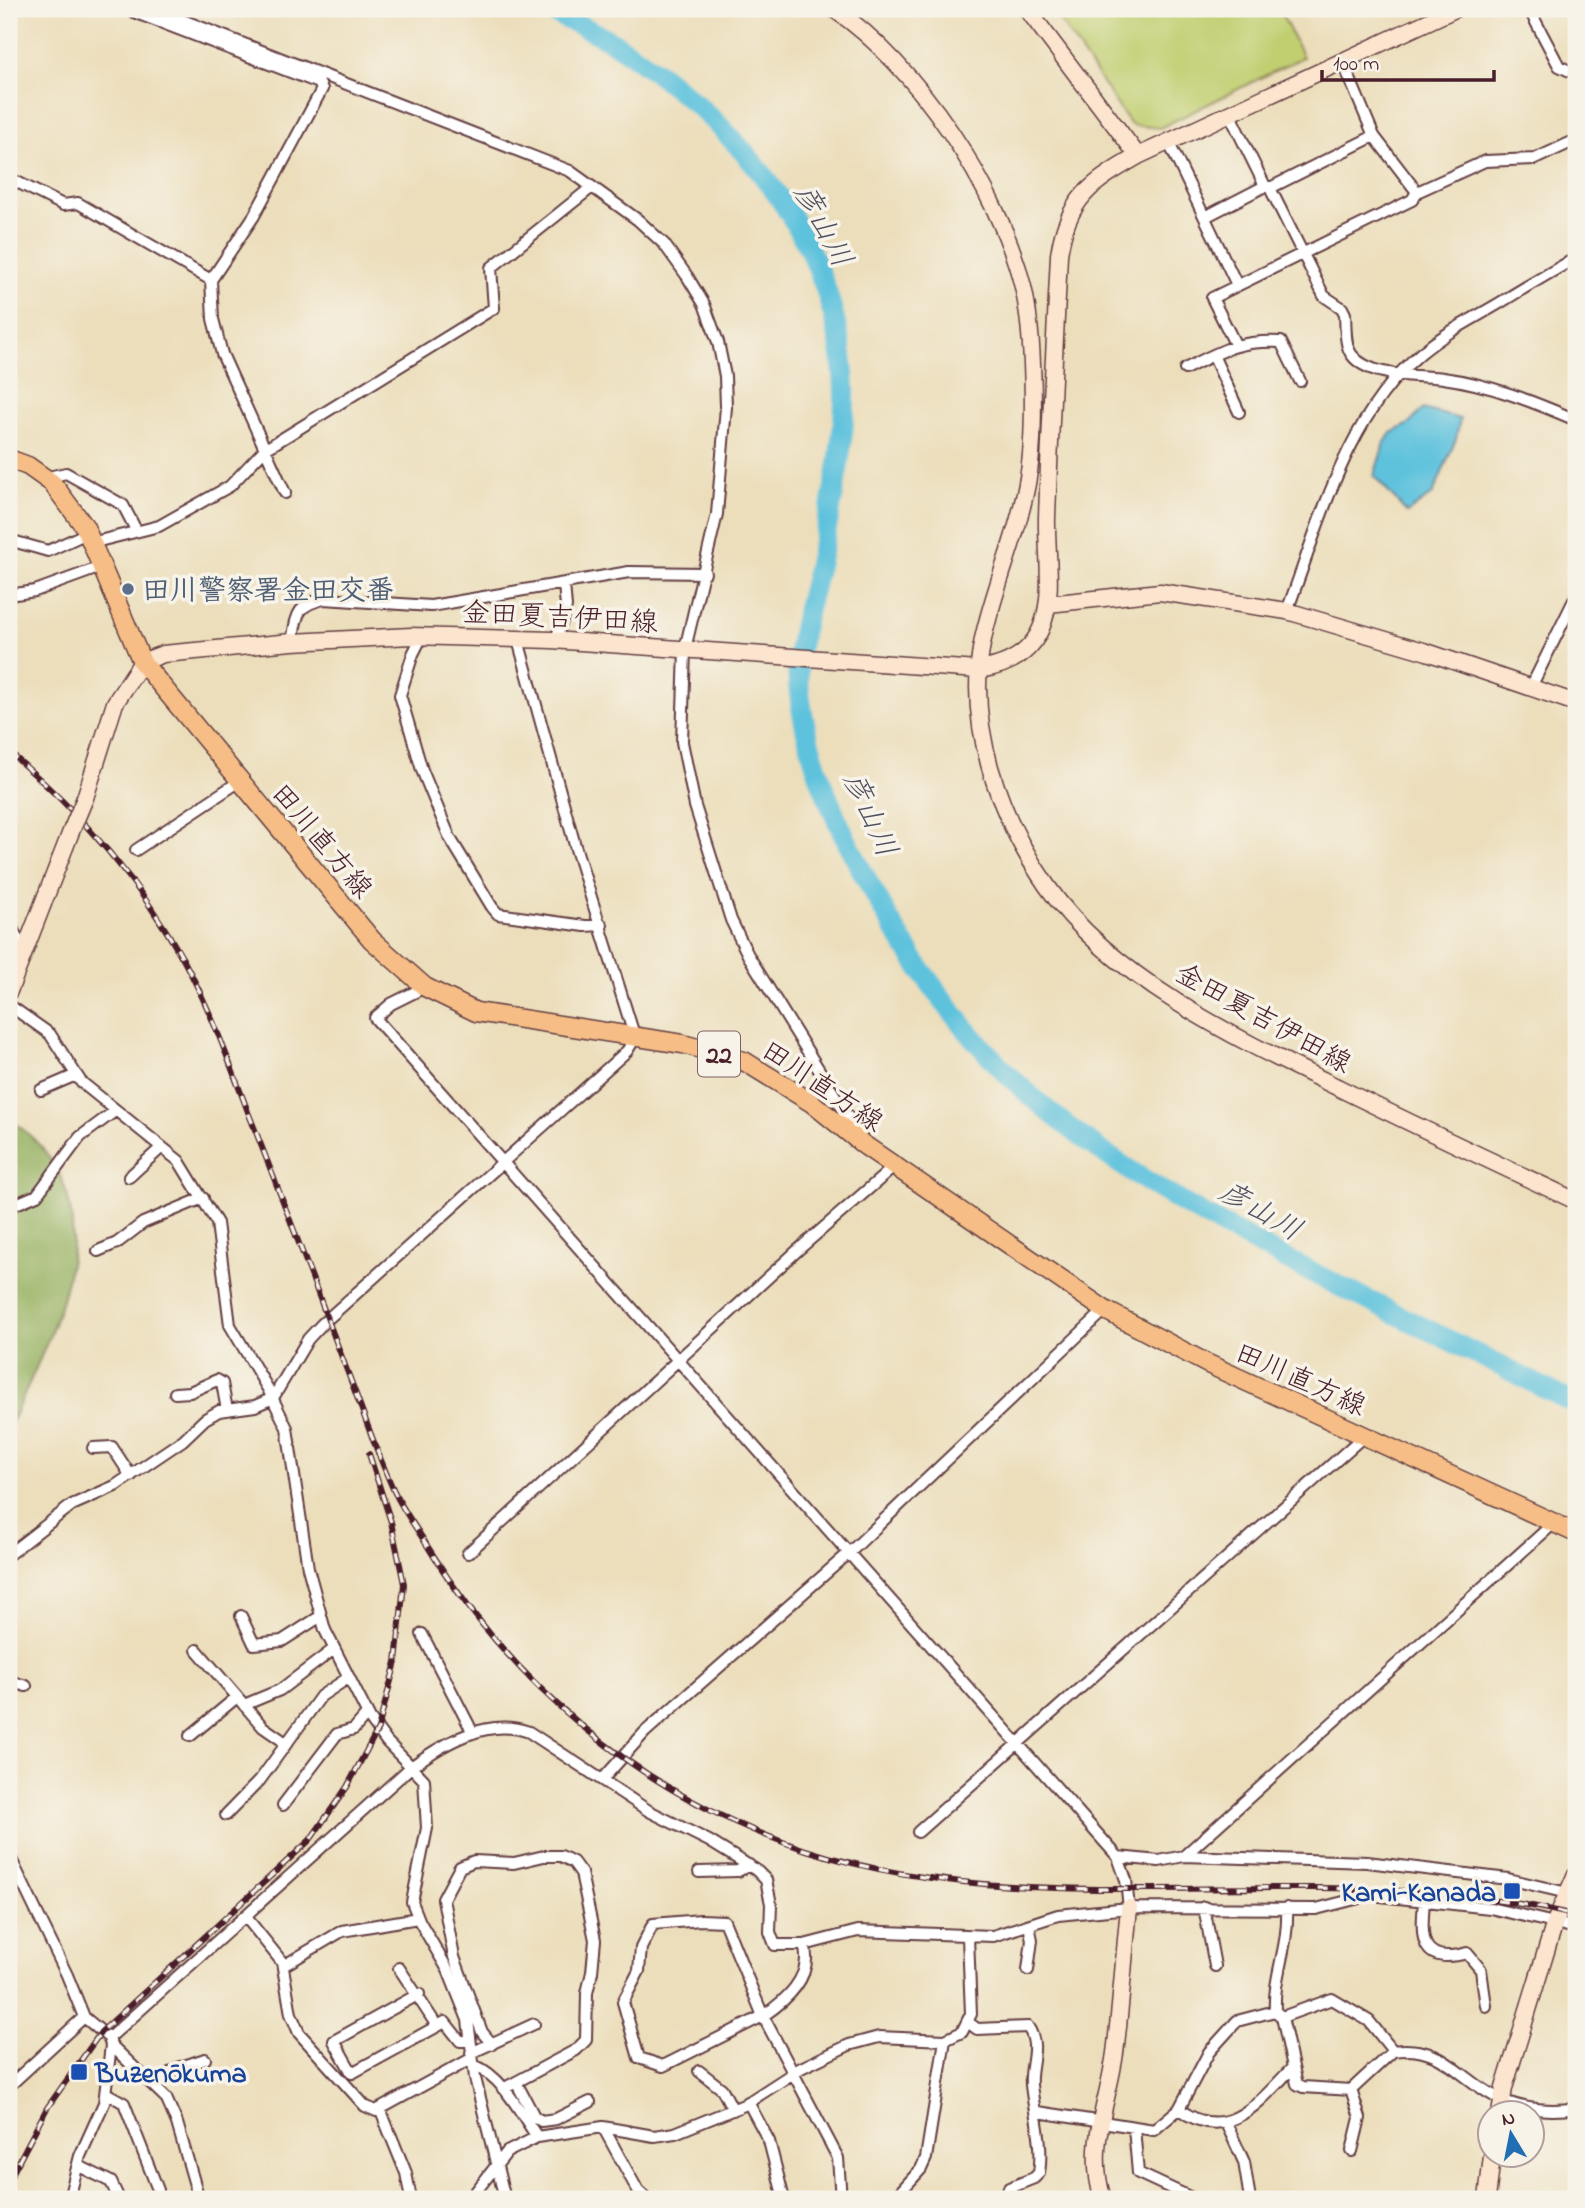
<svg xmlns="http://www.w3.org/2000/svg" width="1585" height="2208" font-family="'Indie Flower','Klee One',sans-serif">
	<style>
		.green { fill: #c1cf71; stroke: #86774e; stroke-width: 2 }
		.forest { fill: #98b263; stroke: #716847; stroke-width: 2 }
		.water { fill: #5fc2dd; stroke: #547084; stroke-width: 2 }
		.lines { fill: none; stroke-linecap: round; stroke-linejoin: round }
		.river { stroke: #5fc2dd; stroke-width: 21 }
		.street-casing { stroke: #623c41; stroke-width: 14 }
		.secondary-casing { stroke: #623c41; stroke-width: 19 }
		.primary-casing { stroke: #623c41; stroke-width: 21 }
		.street { stroke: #fff; stroke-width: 10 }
		.secondary { stroke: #fbe5cf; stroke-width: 16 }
		.primary { stroke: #f6be86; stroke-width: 18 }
		.rail-casing { stroke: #4a1f2b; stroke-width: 6 }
		.rail { stroke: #f7f3e8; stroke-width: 3.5; stroke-dasharray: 10; stroke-linecap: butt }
		.secondary-bridge-casing { stroke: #623c41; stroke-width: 19; stroke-linecap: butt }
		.secondary-bridge { stroke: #fbe5cf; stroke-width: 16 }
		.service-dot { fill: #5c6f8a; stroke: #f7f3e8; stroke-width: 2.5 }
		.transit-dot { fill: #1a4fb4; stroke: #f7f3e8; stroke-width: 2.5 }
		.labels { text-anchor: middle; stroke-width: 7; stroke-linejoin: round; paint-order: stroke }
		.shield { fill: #f7f3e8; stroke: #7e5f64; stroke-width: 2 }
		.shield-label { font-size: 26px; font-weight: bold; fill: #4a1f2b }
		.service-label { font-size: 28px; font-weight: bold; fill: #4e5e75; stroke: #f7f3e8; text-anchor: start }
		.street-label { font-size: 28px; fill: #4a1f2b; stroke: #f7f3e8 }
		.transit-label { font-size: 28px; font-weight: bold; fill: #164399; stroke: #f7f3e8; text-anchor: end }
		.water-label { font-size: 30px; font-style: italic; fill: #505060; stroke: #f7f3e8 }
	</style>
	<rect width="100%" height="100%" fill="#f7f3e8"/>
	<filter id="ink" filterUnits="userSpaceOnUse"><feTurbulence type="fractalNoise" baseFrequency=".0143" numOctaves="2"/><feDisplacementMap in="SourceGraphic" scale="14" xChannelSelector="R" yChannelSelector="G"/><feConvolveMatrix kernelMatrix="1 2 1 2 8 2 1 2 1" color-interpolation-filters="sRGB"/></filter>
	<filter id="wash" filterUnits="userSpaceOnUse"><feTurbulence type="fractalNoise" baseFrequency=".00686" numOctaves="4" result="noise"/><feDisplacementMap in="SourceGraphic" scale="28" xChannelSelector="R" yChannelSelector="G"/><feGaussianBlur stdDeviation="1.57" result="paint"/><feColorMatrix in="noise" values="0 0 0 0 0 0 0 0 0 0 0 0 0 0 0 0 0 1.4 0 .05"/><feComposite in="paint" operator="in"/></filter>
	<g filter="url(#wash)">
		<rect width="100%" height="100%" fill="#ecdebb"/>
		<path class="green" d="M1052 9H1279L1303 57 1160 128 1131 125Z"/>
		<path class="forest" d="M9 1119C126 1198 54 1329 9 1427Z"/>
		<path class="water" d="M1423 409 1460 419 1456 439 1433 494 1407 513 1374 476 1384 444 1391 433 1409 424Z"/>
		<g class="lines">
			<path class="river" d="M545 9C568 20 593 30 614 43 734 119 835 234 844 381 846 409 842 439 838 467 832 502 825 537 817 571 809 606 797 638 798 675 802 753 840 833 878 900 918 972 970 1042 1032 1097 1123 1177 1236 1234 1343 1288 1421 1326 1499 1365 1576 1404"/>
		</g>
	</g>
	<g filter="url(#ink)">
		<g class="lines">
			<defs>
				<path id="street" d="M126 9 319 83 322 89 254 216 211 280 213 319 222 354 285 493
					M154 9 570 171 638 220 664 244 687 276 704 304 718 342 725 376 726 407 717 514 685 649 682 742 695 806 731 920 748 955 861 1138
					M1529 9 1559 66 1576 74
					M1342 60 1374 136 1417 192
					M1229 113 1265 186
					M1374 136 1270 188 1324 296 1342 308 1345 314C1346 326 1344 345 1352 355 1369 378 1418 375 1443 378 1489 384 1534 402 1576 420
					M1168 141 1237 285
					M9 178 63 205 78 203 211 280
					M1205 217 1265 186 1270 188
					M1235 344 1212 298 1412 200 1417 192 1485 161 1535 159 1576 140
					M1213 355 1239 412
					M1185 369C1223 350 1238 340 1281 342L1300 381
					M44 478 66 473 123 505 136 530
					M9 540 48 551 87 533
					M91 543 159 526 230 486 264 450 494 308 491 268 592 187
					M9 595 35 591 101 567
					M1287 611C1320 523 1346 416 1421 353 1445 333 1471 320 1498 304 1524 288 1549 273 1576 258
					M422 636 413 654 400 695 422 770 450 838 492 907 498 914 585 926 602 925
					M556 640 566 607 564 584
					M292 642C297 615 296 605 324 599L431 606 629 572 705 573
					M1530 689 1576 596
					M136 850 240 781
					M9 922 24 953
					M425 987 391 1004 375 1018 1118 1857 1126 1880 1129 1908
					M9 1005 50 1034 81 1082 179 1161 217 1223 230 1325 268 1389 287 1428 308 1568 325 1630 370 1719 387 1742 424 1780 427 1828 412 1902 420 1922 448 1970 468 2020 475 2078 505 2199
					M41 1090 76 1075
					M129 1177 162 1147
					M9 1207 37 1195 80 1137 115 1111
					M98 1251 117 1243 143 1223 203 1198
					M175 1393 190 1392 217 1380 222 1383 227 1410
					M93 1448 112 1447 131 1476
					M468 1553 798 1250 895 1166
					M9 1554 72 1505 115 1486 183 1440 205 1419 219 1411 255 1406 273 1398 308 1339 322 1324 627 1051 635 1038 576 849 518 640
					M241 1616 254 1644 282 1641 321 1616
					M422 1634 473 1733
					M197 1650 263 1727 286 1743
					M9 1681 26 1686
					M244 1705 280 1690 334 1649
					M190 1736 237 1697
					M602 1780 645 1732 849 1553 1105 1310
					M283 1805 337 1734 354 1729 367 1714
					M226 1815 260 1780 321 1696 348 1678
					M918 1832 1365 1435
					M9 1855 67 1975 84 2017 109 2038 111 2045 104 2103 80 2156 69 2199
					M1184 1856 1554 1523
					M1118 1857 1159 1861 1184 1856 1367 1862 1508 1879 1576 1895
					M699 1872 738 1871 749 1865
					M1424 1901C1421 1937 1419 1966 1467 1953L1481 1970 1486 2006
					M1204 1907 1215 1966
					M245 1916 282 1962 291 2014 299 2033 365 2106 376 2111 471 2059
					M701 1920 724 1921 763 2016 663 2066 639 2058 623 2002 639 1971 641 1948 653 1924Z
					M804 1945C814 1976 787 2000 763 2016L838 2158 841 2199
					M283 1966 342 1931 418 1918
					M399 1968 437 2026
					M1028 1970 1032 1940 1029 1925
					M419 1994 334 2041 352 2073 445 2022 460 2041H470
					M1275 2011C1273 1975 1289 1948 1287 1908
					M1282 2017 1332 1999 1369 2021 1393 2051 1351 2090 1303 2087 1297 2084 1293 2067
					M969 2023 977 2029 1028 2027C1041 2047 1029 2064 1031 2085 1034 2114 1044 2143 1039 2173L1034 2178 1009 2188 1005 2199
					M109 2038 411 1767C444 1743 488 1717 529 1732L649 1811 709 1841 756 1870 766 1880 771 1904 770 1932 775 1945H804L858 1931 993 1936 1058 1915 1129 1908 1316 1909 1371 1895 1490 1908 1576 1928
					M492 2044 482 2032 454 1957 443 1899 460 1867 474 1861 514 1863 544 1856H561L573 1862 581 1873 595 1940 592 1972 587 1993 586 2040 576 2050 503 2089
					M111 2045 166 2098 177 2123 199 2199
					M1393 2051C1444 2043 1461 2082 1502 2100 1525 2110 1553 2112 1576 2108
					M471 2053 534 2024
					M474 2065C503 2077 520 2112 537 2137
					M699 2071 722 2089 733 2110
					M516 2082 534 2116 541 2121 556 2119 590 2102
					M152 2084 178 2068 205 2059
					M9 2086 84 2017
					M1351 2090 1360 2118 1352 2151
					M106 2093 124 2103 158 2190
					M748 2102 769 2141 784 2199
					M380 2109 406 2173 411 2199
					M1038 2112 1154 2130 1179 2109 1209 2052 1237 2021 1275 2011 1282 2017 1293 2067C1261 2100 1227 2146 1179 2109
					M1226 2123 1244 2162 1250 2199
					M603 2127 638 2191 647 2199
					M1134 2128 1138 2173 1194 2199
					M79 2166 111 2182 119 2199
					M470 2199 507 2152 537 2137 603 2127 654 2136 675 2133 744 2105 801 2068 849 2045 879 2037 945 2040 962 2032 971 2014 968 1937
					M894 2199 921 2169 926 2158 945 2040"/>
				<path id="secondary" d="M834 9C917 65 999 189 1023 287 1034 332 1036 432 1028 478 1019 533 995 584 983 639 965 723 999 817 1047 886 1112 980 1240 1040 1339 1088 1418 1127 1497 1164 1576 1201
					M1027 9 1138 156
					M1048 604 1160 592 1287 611 1427 652 1576 703
					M85 798 115 703 142 662 163 654 292 642 411 636 552 640 978 670C1007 666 1033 653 1043 623 1054 591 1046 551 1047 517 1050 430 1055 342 1059 255 1067 199 1091 183 1138 156L1455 9
					M9 991 72 829
					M1500 2114 1504 2088 1555 1922 1576 1874
					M1103 2199C1086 2148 1108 2104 1115 2053 1121 2005 1124 1956 1129 1908
					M1487 2199 1492 2156"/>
				<path id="primary" d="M9 459 28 466 52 483 85 527 142 662 372 940 425 987 476 1012 683 1044 744 1061 812 1103 864 1145 1105 1310 1206 1363 1576 1533"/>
			</defs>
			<use href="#street" class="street-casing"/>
			<use href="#secondary" class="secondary-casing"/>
			<use href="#primary" class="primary-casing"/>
			<use href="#street" class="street"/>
			<use href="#secondary" class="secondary"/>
			<use href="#primary" class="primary"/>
			<defs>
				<path id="rail" d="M9 752C79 811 139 880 184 961 210 1008 229 1061 248 1112 282 1197 314 1283 346 1368 362 1409 376 1451 394 1491 403 1510 417 1529 428 1547 511 1683 634 1787 783 1842 990 1919 1220 1873 1436 1894 1483 1899 1530 1903 1576 1916
					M9 2180 47 2108 101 2032 310 1840 347 1787 378 1729 396 1662 404 1584 391 1522 369 1454"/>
			</defs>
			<use href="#rail" class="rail-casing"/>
			<use href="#rail" class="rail"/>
			<defs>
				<path id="secondary-bridge" d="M72 829 85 798"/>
			</defs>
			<use href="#secondary-bridge" class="secondary-bridge-casing"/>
			<use href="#secondary-bridge" class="secondary-bridge"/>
		</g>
	</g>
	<circle class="service-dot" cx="128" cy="589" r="7"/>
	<g class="transit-dot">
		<rect x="1503" y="1882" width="18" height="18" rx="3.5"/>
		<rect x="70" y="2063" width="18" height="18" rx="3.5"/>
	</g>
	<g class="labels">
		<rect class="shield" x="698" y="1031.5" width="42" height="45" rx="5"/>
		<g class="shield-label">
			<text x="719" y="1063">22</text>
		</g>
		<g class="service-label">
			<text x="142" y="599">田川警察署金田交番</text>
		</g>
		<g class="street-label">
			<text transform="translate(560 616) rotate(3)" y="10">金田夏吉伊田線</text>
			<text transform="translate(323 840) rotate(50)" y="10">田川直方線</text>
			<text transform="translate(1264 1017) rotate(29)" y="10">金田夏吉伊田線</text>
			<text transform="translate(823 1085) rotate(34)" y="10">田川直方線</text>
			<text transform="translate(1301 1378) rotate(24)" y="10">田川直方線</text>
		</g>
		<g class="transit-label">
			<text x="1496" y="1901">Kami-Kanada</text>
			<text x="95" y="2082" text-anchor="start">Buzenōkuma</text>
		</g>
		<g class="water-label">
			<text transform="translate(824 225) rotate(62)" y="10">彦山川</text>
			<text transform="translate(871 814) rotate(66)" y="10">彦山川</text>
			<text transform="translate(1261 1210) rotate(30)" y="10">彦山川</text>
		</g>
	</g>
	<rect width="1585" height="2208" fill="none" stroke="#f7f3e8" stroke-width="35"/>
	<g transform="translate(1511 2134) rotate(350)"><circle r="33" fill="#f7f3e8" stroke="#b29e9c" stroke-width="2"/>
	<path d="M0-5L12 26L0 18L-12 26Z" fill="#1f6fb2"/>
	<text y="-10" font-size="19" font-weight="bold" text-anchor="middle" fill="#4a1f2b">N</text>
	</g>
	<path d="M1322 70v10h172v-10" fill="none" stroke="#4a1f2b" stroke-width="3.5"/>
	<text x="1333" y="70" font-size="21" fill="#4a1f2b" stroke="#f7f3e8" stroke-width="5" paint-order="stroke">100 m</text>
</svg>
